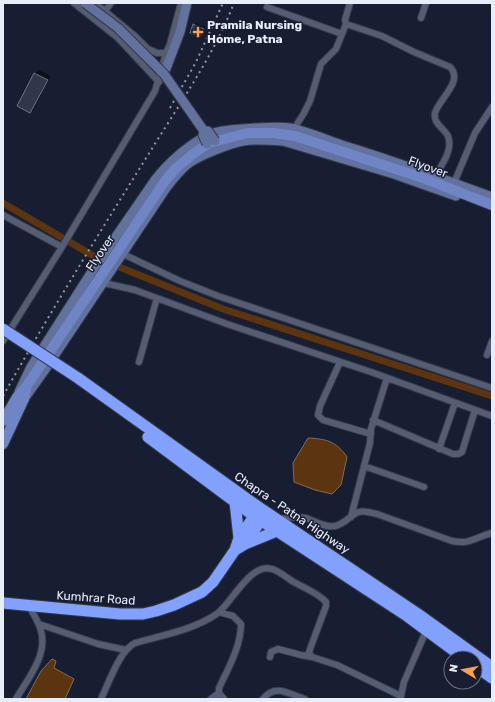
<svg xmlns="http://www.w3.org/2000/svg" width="495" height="702" font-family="Rubik,sans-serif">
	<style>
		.water { fill: #5c340f; stroke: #866c56 }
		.shadow { fill: #0007 }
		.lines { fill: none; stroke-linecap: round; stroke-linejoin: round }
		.canal { stroke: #5c340f; stroke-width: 7 }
		.building { fill: #30374b; stroke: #6c748b }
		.street-casing { stroke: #363a4a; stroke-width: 8 }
		.secondary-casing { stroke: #363a4a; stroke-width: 11 }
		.primary-casing { stroke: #363a4a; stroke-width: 12 }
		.highway-casing { stroke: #363a4a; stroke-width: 13 }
		.street { stroke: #555d73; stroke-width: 6 }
		.secondary { stroke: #62719d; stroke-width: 9 }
		.primary { stroke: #7085c6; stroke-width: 10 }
		.highway { stroke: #82a0fe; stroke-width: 11 }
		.rail { stroke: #9196a6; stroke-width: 2; stroke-dasharray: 2 4; stroke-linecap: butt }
		.secondary-bridge-casing { stroke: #363a4a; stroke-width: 11; stroke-linecap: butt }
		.highway-bridge-casing { stroke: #363a4a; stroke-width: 13; stroke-linecap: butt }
		.secondary-bridge { stroke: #62719d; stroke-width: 9 }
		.highway-bridge { stroke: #82a0fe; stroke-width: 11 }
		.poi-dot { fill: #fb9e50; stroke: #181e31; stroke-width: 1.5 }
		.labels { text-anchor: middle; stroke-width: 3; stroke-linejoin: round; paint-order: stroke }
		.poi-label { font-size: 12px; font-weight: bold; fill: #e8edfa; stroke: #181e31; text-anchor: start }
		.street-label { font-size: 12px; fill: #e8edfa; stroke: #181e31 }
	</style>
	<rect width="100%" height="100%" fill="#181e31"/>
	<path class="water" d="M308 438C326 439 336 441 347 457L341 485 332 494 315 490 294 482 293 463Z
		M52 659 56 661 54 668 74 679 65 699H26L41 671Z"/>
	<path class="shadow" d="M196 23 205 27 200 36 194 25Z
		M39 70 51 76 34 108 30 112 18 105 35 73Z"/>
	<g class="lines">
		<path class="canal" d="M3 203 97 258 223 309 492 396"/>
	</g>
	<path class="building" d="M193 24 204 29 200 37 190 33Z
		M34 73 48 80 30 113 17 106Z"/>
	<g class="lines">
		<defs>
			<path id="street" d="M74 3 118 38 159 82
				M95 3 135 36 148 49 157 53H166
				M350 3 345 20 346 24 382 36 414 52 450 67C464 81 439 99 435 113 433 124 444 128 448 136 453 149 442 166 434 176
				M267 7 342 34
				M105 11 111 3
				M421 18 426 3
				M294 129 304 113 310 101 321 64 336 49 346 24
				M454 183 475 133 492 107
				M3 215 62 247
				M123 254 180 281 218 296 492 388
				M104 283 135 290 227 324 371 372 492 416
				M3 341 62 247 155 91 166 53 170 44 181 3
				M487 355 492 341
				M139 362 157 298
				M340 362 320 406 318 415 323 420 371 434
				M373 420 453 454H458L462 452 475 410
				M439 449 455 403
				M364 466 424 487
				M351 517 370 443 371 429 387 378
				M278 519C288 518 296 516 306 518 315 521 325 528 335 526 345 524 350 515 359 512 365 510 372 513 377 514L452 541C471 545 475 537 492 533
				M219 612 233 616 241 624C241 646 228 669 219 688V693L224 699
				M39 624 98 644 126 650
				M270 657 271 652 278 649 301 655 312 657
				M16 699C27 680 48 655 41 631 39 622 33 614 29 606
				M101 699C109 683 119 651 135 643 163 635 194 630 218 613 232 602 251 562 272 569 279 571 286 577 292 581 304 588 317 592 326 602V606L310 649 309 653 312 657 337 665 401 696 404 682 426 631
				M211 699 219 693
				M263 699C275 683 289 694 305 699"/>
			<path id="secondary" d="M164 74 180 32 187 3
				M19 392 31 367 93 270 155 180C169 162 192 141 214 133 225 129 279 126 290 128 309 132 327 140 345 146 395 161 443 179 492 197
				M24 399 44 371 166 188C173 179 180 170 189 163 201 155 228 144 243 141 256 139 269 140 283 141L394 174 456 196"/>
			<path id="primary" d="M3 421 17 397 26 387 165 181 175 169 193 154 209 143 248 133H273L295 136 423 178 492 205
				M3 444 24 399 26 389"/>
			<path id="highway" d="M78 378 260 508 418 614 492 667
				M148 437 254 516 407 616 464 658
				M235 502 239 538
				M245 544 277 531
				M235 550 245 544 265 514
				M3 603 120 614H143L156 611 174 605 202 592 213 582 235 550 239 538 258 511
				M475 666 492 678"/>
		</defs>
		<use href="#street" class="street-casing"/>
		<use href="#secondary" class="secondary-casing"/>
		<use href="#primary" class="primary-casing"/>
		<use href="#highway" class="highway-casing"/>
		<use href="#street" class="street"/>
		<use href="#secondary" class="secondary"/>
		<use href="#primary" class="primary"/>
		<use href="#highway" class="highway"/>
		<path class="rail" d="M170 108 196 62 223 3
			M3 396C49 314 98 235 148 155 178 106 213 57 234 3"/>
		<defs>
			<path id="secondary-bridge" d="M85 3 118 28 164 74 204 131H208L215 141
				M204 131 203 135 207 144"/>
			<path id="highway-bridge" d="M3 329 78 378"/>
		</defs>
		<use href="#secondary-bridge" class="secondary-bridge-casing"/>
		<use href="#highway-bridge" class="highway-bridge-casing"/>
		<use href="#secondary-bridge" class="secondary-bridge"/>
		<use href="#highway-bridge" class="highway-bridge"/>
	</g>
	<path class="poi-dot" d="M196 26h4v4h4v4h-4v4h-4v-4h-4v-4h4z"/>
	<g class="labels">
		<g class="poi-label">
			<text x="207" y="29">Pramila Nursing<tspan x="207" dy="14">Home, Patna</tspan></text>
		</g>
		<g class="street-label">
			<text transform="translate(428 167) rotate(20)" y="4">Flyover</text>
			<text transform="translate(100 253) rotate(-56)" y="4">Flyover</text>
			<text transform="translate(292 513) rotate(34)" y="4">Chapra - Patna Highway</text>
			<text transform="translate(96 598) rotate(4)" y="4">Kumhrar Road</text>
		</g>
	</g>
	<rect width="495" height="702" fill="none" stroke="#e8edfa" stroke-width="8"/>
	<g transform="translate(463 670) rotate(280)"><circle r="19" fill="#181e31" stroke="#6b7181"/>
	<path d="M0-3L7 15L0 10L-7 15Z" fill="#fb9e50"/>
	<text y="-6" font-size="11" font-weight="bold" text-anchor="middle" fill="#e8edfa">N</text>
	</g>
</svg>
